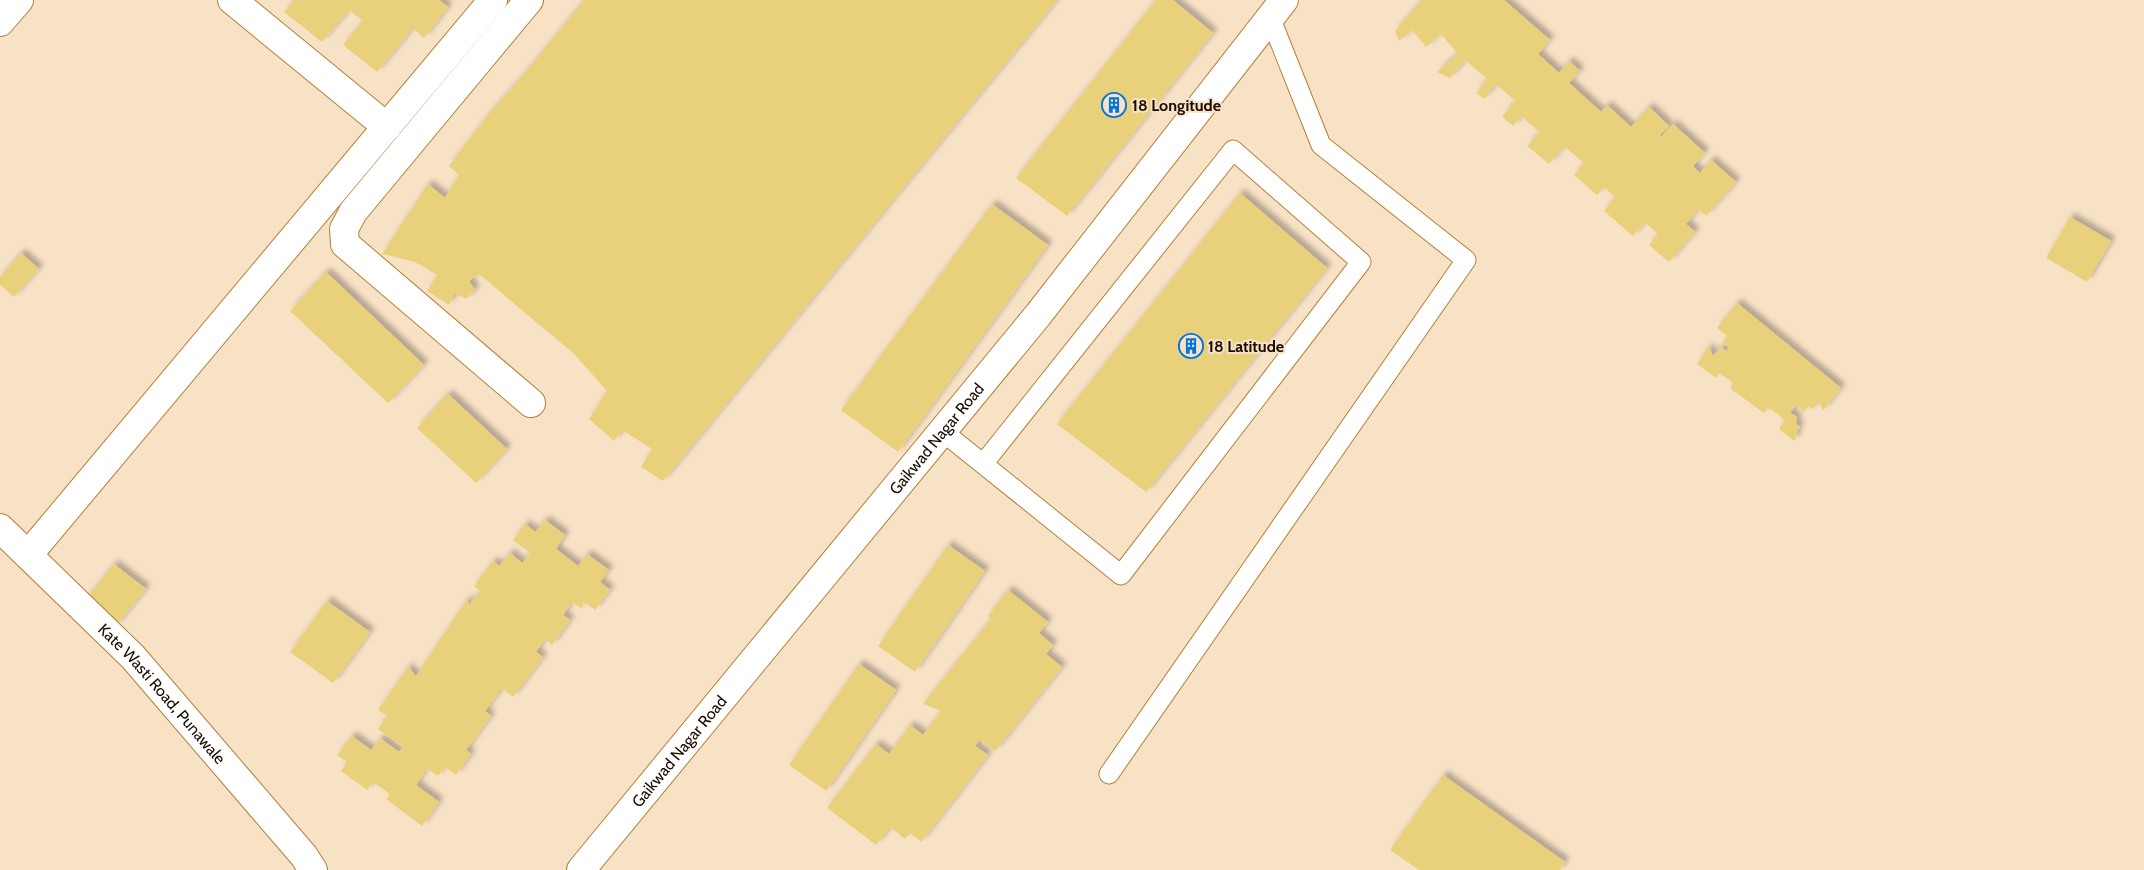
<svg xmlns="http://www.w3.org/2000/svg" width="2144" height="870" font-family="Cabin,sans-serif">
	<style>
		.building { fill: #e9d17b; filter: url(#shadow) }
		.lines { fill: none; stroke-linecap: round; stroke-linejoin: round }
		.service-casing { stroke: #b28036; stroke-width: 21 }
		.minor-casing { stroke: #b28036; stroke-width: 30 }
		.service { stroke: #fff; stroke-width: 19 }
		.minor { stroke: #fff; stroke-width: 28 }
		.labels { text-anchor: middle; stroke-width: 4; stroke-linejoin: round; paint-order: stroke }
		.poi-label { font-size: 16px; font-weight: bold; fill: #1a0b00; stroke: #f8e2c6; text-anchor: start }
		.street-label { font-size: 16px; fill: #1a0b00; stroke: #f8e2c6 }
	</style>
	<defs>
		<filter id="shadow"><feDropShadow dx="4.5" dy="-4.5" stdDeviation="2.5" flood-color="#0004"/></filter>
	</defs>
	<rect width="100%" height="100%" fill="#f8e2c6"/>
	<path class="building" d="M294 0H439L448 7 424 38 413 28 377 72 343 45 363 21 349 10 322 42 284 12Z
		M584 0H1057L663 481 641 467 652 449 622 430 614 441 589 419 607 391 574 354 479 274 469 281 475 290 466 299 455 293 449 305 427 291 437 275 415 262 382 254 428 184 445 198 459 175 449 166 488 115 529 68Z
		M1156 0H1173L1213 33 1067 216 1016 178Z
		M1422 0H1504L1550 40 1538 54 1559 73 1569 61 1580 71 1569 83 1601 112 1607 105 1631 127 1649 107 1669 126 1660 135 1661 137 1673 124 1705 153 1693 166 1700 173 1711 160 1736 182 1706 216 1699 209 1686 224 1695 232 1669 262 1649 245 1658 234 1645 222 1633 236 1604 211 1615 197 1604 187 1597 195 1574 175 1584 163 1564 146 1549 164 1527 146 1539 132 1521 116 1513 126 1502 117 1515 101 1496 84 1484 99 1476 93 1487 79 1465 60 1450 78 1437 72 1458 54 1441 34 1426 47 1412 30 1399 41 1395 31Z
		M1240 193 1327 268 1146 492 1057 424Z
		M992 204 1048 245 898 452 841 410Z
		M2070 217 2111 241 2087 282 2046 258Z
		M21 253 39 269 14 297 0 285V277Z
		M326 272 424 365 388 403 290 311Z
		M1737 303 1841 388 1823 411 1819 401 1813 409 1808 406 1804 412 1796 405 1790 413 1797 417 1796 424 1800 427 1795 434 1797 436 1794 441 1779 429 1785 420 1768 407 1764 413 1731 389 1732 382 1719 373 1716 378 1697 364 1709 346 1713 356 1721 347 1726 351 1729 347 1722 342 1727 336 1717 328Z
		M448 394 507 449 476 483 417 428Z
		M545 520 565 535 556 549 578 566 587 554 609 570 600 582 610 590 595 610 584 601 582 609 572 602 563 615 570 620 552 645 545 639 536 652 543 657 513 697 502 688 485 711 491 716 466 750 471 754 456 775 445 767 438 776 427 769 416 785 439 802 422 826 386 799 390 794 373 782 367 790 341 771 347 762 337 755 352 736 371 750 380 738 399 752 403 747 378 729 387 716 378 710 408 667 416 676 467 599 469 605 480 591 474 586 493 561 499 566 510 553 522 563 530 553 513 540 525 524 535 532Z
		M948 545 985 571 915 672 878 646Z
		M114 564 146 589 116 626 85 600Z
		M1008 590 1048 622 1039 633 1053 645 1046 654 1062 667 995 751 980 739 975 746 988 755 921 842 910 833 905 839 890 827 876 845 827 808 876 744 889 754 910 725 923 735 941 711 923 704 991 619 988 616Z
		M327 601 370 632 333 683 290 652Z
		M859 664 896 690 826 791 789 765Z
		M1443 775 1565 862 1560 870H1419L1390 850Z"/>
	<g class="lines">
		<defs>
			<path id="service" d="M942 431 983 464 1121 575 1361 262 1233 150 983 464
				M1109 774 1466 260 1321 145 1270 17"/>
			<g id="minor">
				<path d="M232 0 387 127"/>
				<path d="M529 0 353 212 344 229 345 244 531 403"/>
				<path d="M0 22 19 0"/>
				<path id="s1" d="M0 528 133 657 304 856 313 870"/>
				<path d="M28 555 493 0"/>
				<path id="s2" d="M581 870 1038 315 1284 0"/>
			</g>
		</defs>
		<use href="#service" class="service-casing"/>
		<use href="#minor" class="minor-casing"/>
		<use href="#service" class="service"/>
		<use href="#minor" class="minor"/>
	</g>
	<defs>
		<symbol id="building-ring" viewBox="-11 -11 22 22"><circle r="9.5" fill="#f8e2c6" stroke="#0075dc" stroke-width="1.5"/><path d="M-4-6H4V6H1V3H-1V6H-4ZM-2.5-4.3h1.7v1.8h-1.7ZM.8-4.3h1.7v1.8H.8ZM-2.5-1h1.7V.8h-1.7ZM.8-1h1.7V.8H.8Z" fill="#0075dc"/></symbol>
	</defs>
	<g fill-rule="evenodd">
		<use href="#building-ring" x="1100" y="91" width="28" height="28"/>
		<use href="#building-ring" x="1177" y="332" width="28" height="28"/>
	</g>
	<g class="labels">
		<g class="poi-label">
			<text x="1132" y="111">18 Longitude</text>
			<text x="1208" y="352">18 Latitude</text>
		</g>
		<g class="street-label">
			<text dy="6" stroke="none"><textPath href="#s2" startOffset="559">Gaikwad Nagar Road</textPath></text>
			<text dy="6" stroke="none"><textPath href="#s1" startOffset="232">Kate Wasti Road, Punawale</textPath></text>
			<text dy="6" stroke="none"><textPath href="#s2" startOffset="154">Gaikwad Nagar Road</textPath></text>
		</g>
	</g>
</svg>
